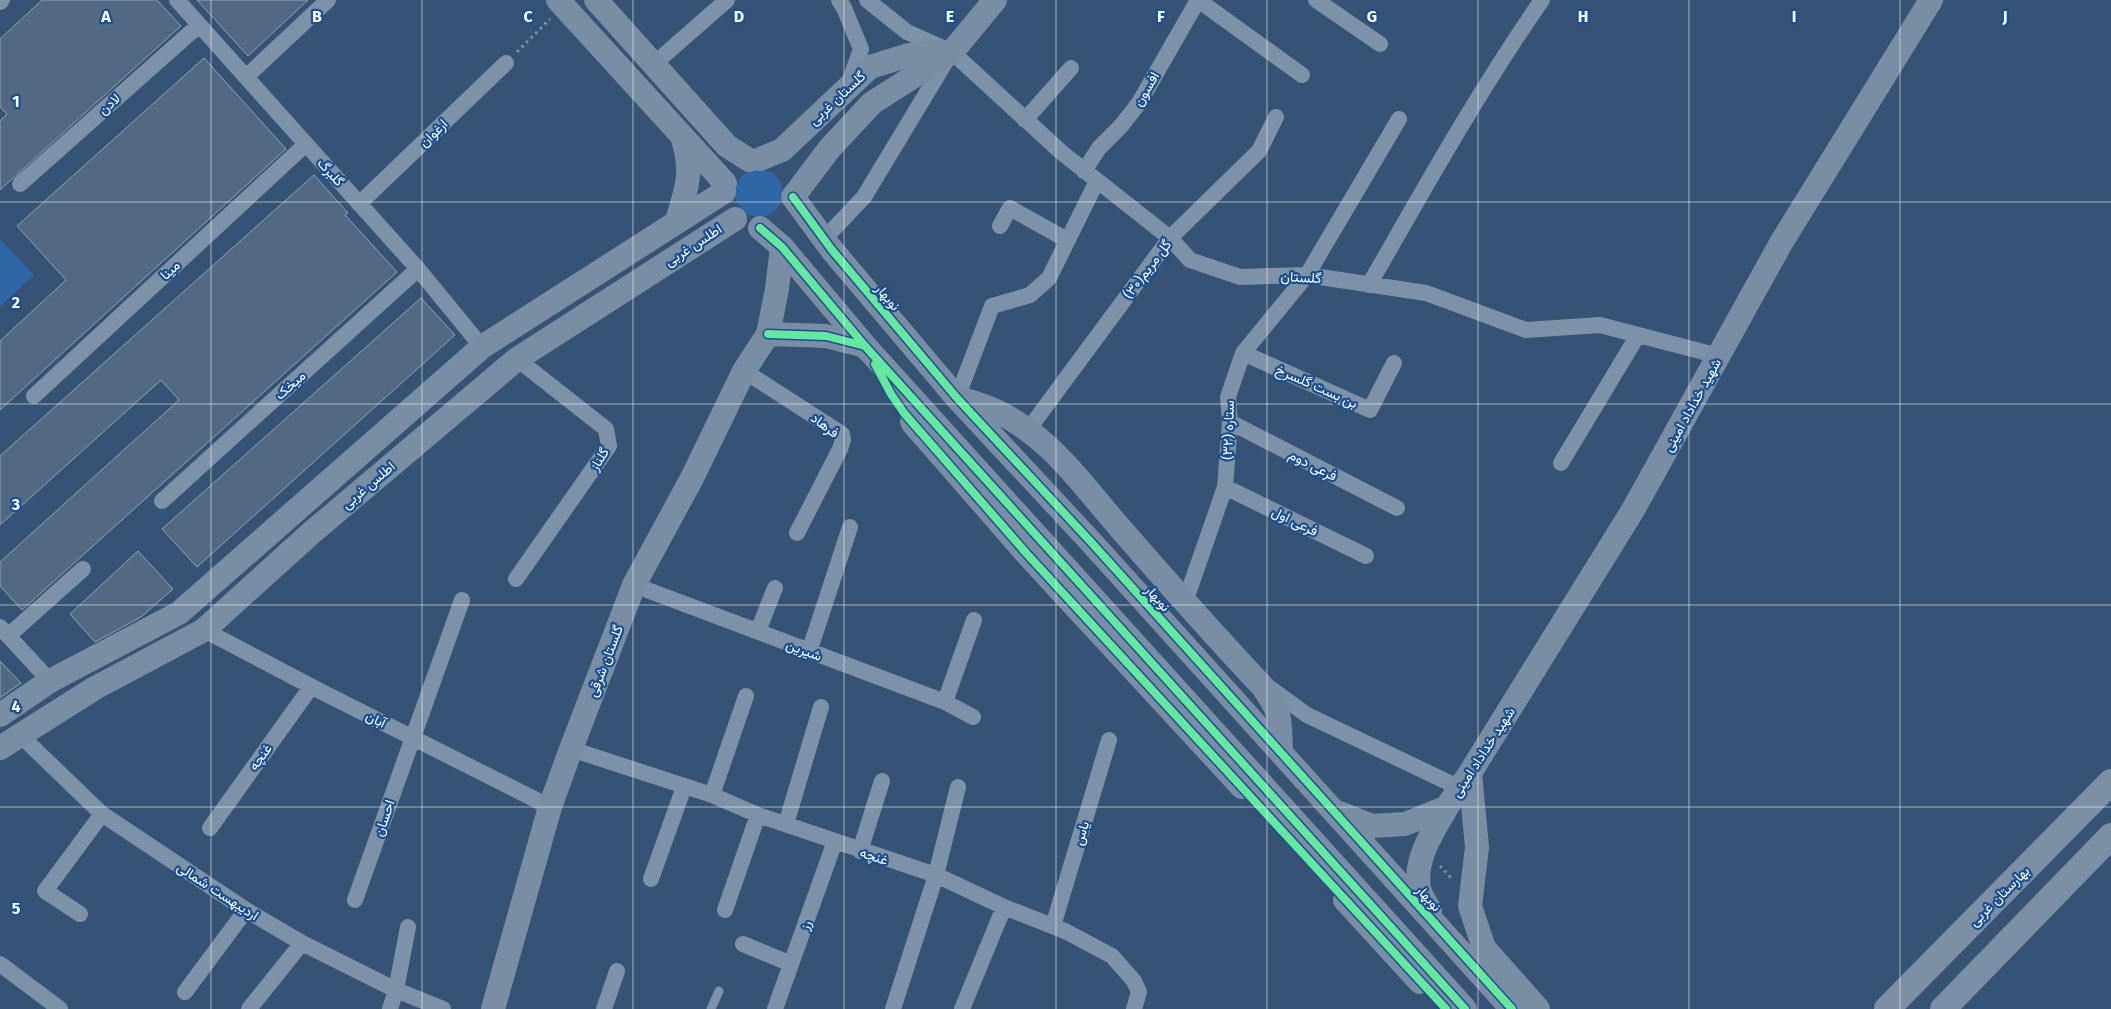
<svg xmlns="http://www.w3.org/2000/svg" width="2111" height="1009" font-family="'Fira Sans',Vazirmatn,sans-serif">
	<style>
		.green { fill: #2f66a5 }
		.building { fill: #526984; stroke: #92a2b6 }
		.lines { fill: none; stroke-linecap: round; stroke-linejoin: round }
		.path { stroke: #7d92a8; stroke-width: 3; stroke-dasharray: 2.5 4; stroke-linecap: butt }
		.lane { stroke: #7d92a8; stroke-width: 9 }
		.street { stroke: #7d92a8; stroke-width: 16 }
		.secondary { stroke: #798da4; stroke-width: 24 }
		.primary { stroke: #7d8ea7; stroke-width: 26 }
		.cycleway-casing { stroke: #1b4f8f; stroke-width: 11 }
		.cycleway { stroke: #66e7a1; stroke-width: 8 }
		.grid { fill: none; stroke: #fff; stroke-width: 1; stroke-opacity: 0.55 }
		.labels { text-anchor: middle; stroke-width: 4.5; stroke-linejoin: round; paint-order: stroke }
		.street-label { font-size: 14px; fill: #fff; stroke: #1b4f8f }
		.grid-label { font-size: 16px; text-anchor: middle; font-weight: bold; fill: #fff; stroke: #1b4f8f; stroke-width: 4.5; stroke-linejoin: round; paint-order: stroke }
	</style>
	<rect width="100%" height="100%" fill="#365274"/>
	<path class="green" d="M735 193a24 24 0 1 1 48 0a24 24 0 1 1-48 0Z
		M0 239 34 275 0 307Z"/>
	<path class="building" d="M42 0H157L181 26 0 190V121L7 114 0 107V39Z
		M197 0H308L248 56Z
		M204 58 286 149 0 410V341L66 280 17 226Z
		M314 175 348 213 345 215 397 272 22 610 0 586V562L179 400 161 380 0 525V456Z
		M421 298 455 335 197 567 162 529Z
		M138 551 173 589 141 617 95 642 70 614Z
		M0 661 21 683 0 698Z"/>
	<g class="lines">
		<path class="path" d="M517 52 550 19
			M1440 866 1453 880"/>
		<path class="lane" d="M711 1009 719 991"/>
		<path class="street" d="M177 0 418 269 482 347
			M839 0 844 8 861 49 848 86
			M867 0 907 32 952 52 1061 152 1170 238 1190 260 1240 277 1307 275 1426 293 1526 330 1600 325 1719 356
			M1198 0 1302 75
			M1316 0 1380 44
			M0 2 2 0
			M654 64 727 0
			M246 77 328 0
			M1025 120 1071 68
			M1084 171 1099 148 1121 126 1139 103 1198 0
			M20 184 199 25
			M359 204 506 63
			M1000 226 1010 208 1067 240
			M824 239 864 197 949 56
			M1369 285C1424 189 1478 92 1542 0
			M1243 353 1370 410 1394 363
			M744 371 842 434 843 440 840 449 797 533
			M34 396 306 144
			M957 398 992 306 1030 295 1049 278 1097 181
			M1230 422 1397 508
			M1028 430 1170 238 1259 151 1276 117
			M1561 463 1638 335
			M1225 487 1366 556
			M162 501 418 269
			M516 579 609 446 606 429 517 359
			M634 585 945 702 973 717
			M1185 602 1225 487 1230 422 1228 397 1243 353 1307 275 1399 119
			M0 627 50 681
			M204 630 322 692 550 807
			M758 631 775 588
			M8 636 83 569
			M809 652 850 527
			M1267 686 1307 715 1460 788
			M945 702 974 620
			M19 734 102 814 246 910 302 943 396 990 443 1009
			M571 749 712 795 758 815 936 875 1004 907 1065 931 1112 956 1134 981 1139 992 1134 1009
			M712 795 746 696
			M786 824 821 707
			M210 828 311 687
			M860 851 882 781
			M651 879 684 787
			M355 900 462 600
			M725 910 758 815
			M80 914 45 891 102 814
			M1053 926 1109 740
			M743 944 791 964
			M0 964 60 1009
			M185 992 246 910
			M249 1009 302 943
			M390 1009 396 990 408 927
			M604 1009 617 971
			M775 1009 835 841
			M893 1009 936 875 958 787
			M962 1009 1004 907"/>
		<path class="secondary" d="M558 0 725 183
			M596 0 727 146 749 160
			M995 0 952 52 872 103 830 148 793 197 832 250 957 398 1091 542 1512 1009
			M760 159 782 150 870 67 909 55 948 52
			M677 221C687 187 693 174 683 139
			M760 228 782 247 865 346 1465 1009
			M768 334 826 336 865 346 867 349
			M957 398C985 405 1003 412 1026 429 1063 455 1091 495 1120 528 1167 582 1214 635 1263 687 1282 714 1280 720 1281 752
			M912 422 1027 554 1242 787
			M0 715 50 681 179 613 482 347 724 192
			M0 748 95 688 204 630 310 534 517 359 735 219
			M1470 773 1477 847 1470 906 1484 948 1538 1009
			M1447 807 1470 773 1633 510 1781 243 1931 0
			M1339 813 1372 826 1405 824 1447 807C1433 831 1414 859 1419 888 1420 895 1426 903 1430 910
			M1345 900 1420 982
			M493 1009 550 807 571 749 634 585 692 478 744 371 768 334 777 289 782 247"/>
		<path class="primary" d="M1887 1009 2111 782
			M1943 1009 2111 836"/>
		<defs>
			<path id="cycleway" d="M793 197 832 250 957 398 1091 542 1512 1009
				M760 228 782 247 865 346 1465 1009
				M768 334 826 336 865 346
				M875 364 891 394 904 413 1027 554 1446 1009"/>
		</defs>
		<use href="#cycleway" class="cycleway-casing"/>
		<use href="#cycleway" class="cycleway"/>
	</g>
	<path class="grid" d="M211 0V1009M422 0V1009M633 0V1009M844 0V1009M1056 0V1009M1267 0V1009M1478 0V1009M1689 0V1009M1900 0V1009M0 202H2111M0 404H2111M0 605H2111M0 807H2111"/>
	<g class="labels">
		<g class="street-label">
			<text transform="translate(1146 89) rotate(-60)" y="5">افسون</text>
			<text transform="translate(837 98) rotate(-43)" y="5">گلستان غربی</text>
			<text transform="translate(109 104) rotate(-42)" y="5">لادن</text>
			<text transform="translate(433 133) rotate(-44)" y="5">ارغوان</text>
			<text transform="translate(331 172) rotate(48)" y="5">گلبرگ</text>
			<text transform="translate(693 245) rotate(-33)" y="5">اطلس غربی</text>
			<text transform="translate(1147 269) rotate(-53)" y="5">گل مریم(۳۰)</text>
			<text transform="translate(170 270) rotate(-43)" y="5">مینا</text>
			<text transform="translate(1301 277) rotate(3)" y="5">گلستان</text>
			<text transform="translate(888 297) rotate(50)" y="5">نوبهار</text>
			<text transform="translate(290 385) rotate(-42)" y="5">میخک</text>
			<text transform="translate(1317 386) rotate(24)" y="5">بن بست گلسرخ</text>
			<text transform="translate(1692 405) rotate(-61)" y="5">شهید خداداد امینی</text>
			<text transform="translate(825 425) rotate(37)" y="5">فرهاد</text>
			<text transform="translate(1228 430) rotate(-88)" y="5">ستاره (۳۲)</text>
			<text transform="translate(599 459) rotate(-58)" y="5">گلناز</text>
			<text transform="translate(1313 465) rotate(27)" y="5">فرعی دوم</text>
			<text transform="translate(368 485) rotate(-40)" y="5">اطلس غربی</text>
			<text transform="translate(1295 521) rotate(26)" y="5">فرعی اول</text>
			<text transform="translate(1158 598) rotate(48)" y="5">نوبهار</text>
			<text transform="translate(804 650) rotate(21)" y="5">شیرین</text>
			<text transform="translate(605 661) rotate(-69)" y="5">گلستان شرقی</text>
			<text transform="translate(376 719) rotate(26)" y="5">آبان</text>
			<text transform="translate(1483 752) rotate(-57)" y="5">شهید خداداد امینی</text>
			<text transform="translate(260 757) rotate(-54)" y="5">غنچه</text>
			<text transform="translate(384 818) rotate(-71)" y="5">احسان</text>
			<text transform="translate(1081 833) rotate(-73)" y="5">یاس</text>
			<text transform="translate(874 856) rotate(18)" y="5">غنچه</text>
			<text transform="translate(218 891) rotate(33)" y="5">اردیبهست شمالی</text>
			<text transform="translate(1999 896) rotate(-45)" y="5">بهارستان غربی</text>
			<text transform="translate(1429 898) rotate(48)" y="5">نوبهار</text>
			<text transform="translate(805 925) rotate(-71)" y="5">رز</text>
		</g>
	</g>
	<g class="grid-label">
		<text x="106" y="22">A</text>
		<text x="317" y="22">B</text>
		<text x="528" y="22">C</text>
		<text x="739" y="22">D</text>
		<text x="950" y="22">E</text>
		<text x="1161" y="22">F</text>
		<text x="1372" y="22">G</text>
		<text x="1583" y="22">H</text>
		<text x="1794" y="22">I</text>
		<text x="2005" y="22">J</text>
		<text x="16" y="107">1</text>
		<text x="16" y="308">2</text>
		<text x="16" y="510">3</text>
		<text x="16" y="712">4</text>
		<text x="16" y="914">5</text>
	</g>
</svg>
